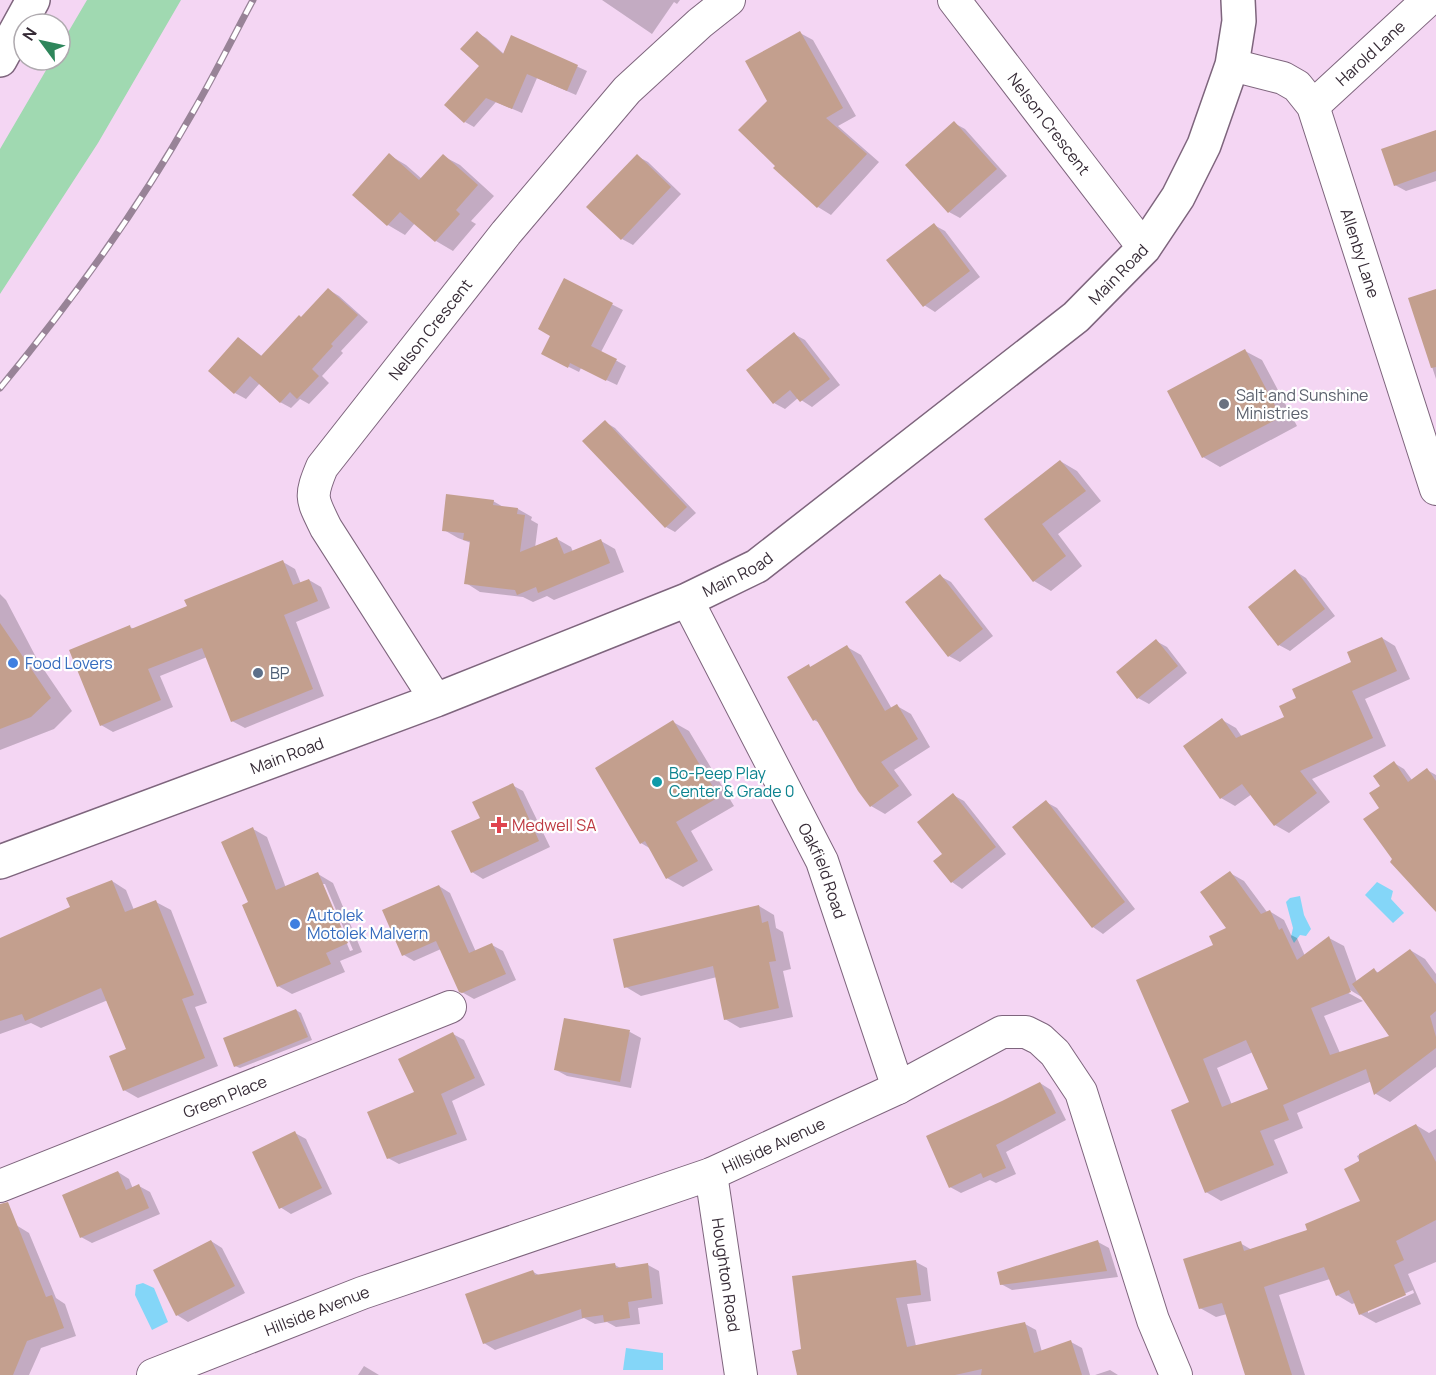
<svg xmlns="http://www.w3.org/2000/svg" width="1436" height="1375" font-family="Manrope,sans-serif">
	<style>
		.green { fill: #a0d9b1 }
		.water { fill: #84d6f8 }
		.shadow { fill: #0003; fill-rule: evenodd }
		.building { fill: #c39f8e; fill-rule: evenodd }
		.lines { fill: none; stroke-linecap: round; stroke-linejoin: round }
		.street-casing { stroke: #7e657d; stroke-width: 34 }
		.secondary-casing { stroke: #7e657d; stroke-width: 36 }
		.highway-casing { stroke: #7e657d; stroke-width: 36 }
		.street { stroke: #fff; stroke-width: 32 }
		.secondary { stroke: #fff; stroke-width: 33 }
		.highway { stroke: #fff; stroke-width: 33 }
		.rail-casing { stroke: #988397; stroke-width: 7 }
		.rail { stroke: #fff; stroke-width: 4.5; stroke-dasharray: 14; stroke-linecap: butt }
		.worship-dot { fill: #6b7280; stroke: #fff; stroke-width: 2 }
		.shop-dot { fill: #3f7fe0; stroke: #fff; stroke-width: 2 }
		.service-dot { fill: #5c6f8a; stroke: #fff; stroke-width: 2 }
		.culture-dot { fill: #0f9aa8; stroke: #fff; stroke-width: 2 }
		.health-dot { fill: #e0444e; stroke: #fff; stroke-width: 2 }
		.labels { text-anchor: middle; stroke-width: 4.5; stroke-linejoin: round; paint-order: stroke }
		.street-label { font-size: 16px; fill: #362b36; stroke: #fff }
		.worship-label { font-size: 16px; fill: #5b616d; stroke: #fff; text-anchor: start }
		.shop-label { font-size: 16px; fill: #366cbe; stroke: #fff; text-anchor: start }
		.service-label { font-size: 16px; fill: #4e5e75; stroke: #fff; text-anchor: start }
		.culture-label { font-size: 16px; fill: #0d838f; stroke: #fff; text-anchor: start }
		.health-label { font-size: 16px; fill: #be3a42; stroke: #fff; text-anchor: start }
	</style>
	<rect width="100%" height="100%" fill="#f4d6f3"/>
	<path class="green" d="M87 0H181L98 143 0 294V149L52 60H60V46Z"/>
	<path class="water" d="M1377 882 1393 891 1391 899 1404 913 1393 923 1365 895Z
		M1300 896 1304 915 1311 929 1306 936 1300 935 1294 943 1291 937 1293 928 1286 902 1290 898Z
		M143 1283 154 1288 168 1322 152 1330 135 1295 136 1285Z
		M626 1348 663 1353V1370H623Z"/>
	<path class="shadow" d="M602 0H680L677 4 674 2 652 34Z
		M477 33 486 38 504 54 512 37 587 71 576 95 537 78 522 113 496 102 474 127 465 122 481 66Z
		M800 33 813 40 856 116 838 126 879 162 831 215 818 207 777 166 768 101Z
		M954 123 965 129 1007 176 960 218 949 212Z
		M1436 131V181L1406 191 1395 185Z
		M389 155 406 165 422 179 443 156 460 165 494 196 471 221 476 224 453 251 436 241 415 223 405 235 388 225 354 195Z
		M637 156 648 162 681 194 633 245 622 239Z
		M934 225 945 231 980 277 935 312 924 305Z
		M564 280 623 310 601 352 626 366 617 385 581 368 579 372 553 359 551 336Z
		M329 290 339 296 368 322 341 351 343 353 322 376 329 383 309 404 300 399 291 408 280 402 260 383 246 399 235 393 239 338 263 357Z
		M1436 290V379L1410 299Z
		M794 334 805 340 840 385 812 407 798 398 785 409 774 403Z
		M1245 351 1262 360 1297 426 1220 467 1203 457 1169 392Z
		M605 422 615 428 696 513 675 532 666 527Z
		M1060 461 1077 471 1101 501 1058 534 1082 566 1051 591 1034 581 986 519Z
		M493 501 505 508 518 509 532 517 531 520 538 524 535 548 557 539 571 547 573 552 601 541 615 549 624 572 554 600 547 596 533 602 523 597 480 592 466 583 471 543 458 538 444 530Z
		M283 562 295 569 301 584 309 580 321 587 330 608 296 622 324 696 245 728 232 721 207 657 160 676 173 707 113 732 101 725 130 627 134 629 189 607Z
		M1295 571 1306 578 1335 616 1290 651 1279 645Z
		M940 576 951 582 993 636 960 662 949 656 907 602Z
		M0 594 6 600 38 661 72 711 54 729 0 750Z
		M1382 638 1395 646 1410 679 1365 699 1386 746 1312 779 1330 802 1289 833 1275 825 1252 794 1235 806 1221 798 1222 720 1236 728 1242 737 1286 718Z
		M1156 641 1167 647 1187 673 1149 704 1138 698Z
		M847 647 861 655 892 709 897 706 911 714 930 747 894 770 912 795 885 814 871 806 820 723 814 720 809 666 812 668Z
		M673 722 689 731 734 806 691 831 713 870 683 887 667 878 651 849 641 843Z
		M1394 763 1404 769 1412 780 1427 770 1436 775V908L1394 859 1381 808 1382 786Z
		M512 785 523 791 550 847 483 879 472 872 482 819Z
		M953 795 964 801 1006 854 962 889 952 882 944 854Z
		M1046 802 1057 808 1135 909 1103 934 1093 927Z
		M253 829 267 837 286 888 318 874 333 883 362 952 340 961 345 972 292 994 278 986ZM322 884H325L353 950 350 951Z
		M1230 873 1244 881 1267 912 1269 911 1284 920 1291 935 1297 938 1305 956 1329 938 1344 946 1357 982 1374 970 1379 973 1410 950 1425 959 1436 974V1067L1390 1102 1376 1094 1372 1081 1297 1113 1303 1128 1274 1140 1288 1173 1221 1201 1206 1192 1191 1103 1215 946 1228 928ZM1345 987 1365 999 1392 1037 1340 1053 1324 1016 1363 1001 1343 990ZM1253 1052 1270 1090 1232 1105 1217 1068Z
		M112 881 126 890 134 910 156 902 171 910 207 1003 195 1007 218 1066 138 1098 124 1090 127 1050 108 1000 41 1028 31 1023 0 1034V939L72 908Z
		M439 886 450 893 476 952 492 945 503 951 516 980 474 999 460 991 441 949 414 961 404 955Z
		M759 906 774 915 776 928 783 932 791 969 783 971 793 1017 740 1028 725 1019 717 977 641 996 626 987Z
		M296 1010 301 1013 312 1040 240 1068 235 1066Z
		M630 1032 641 1038 631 1088 567 1076 556 1070Z
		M453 1034 464 1040 485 1085 452 1101 467 1140 399 1164 388 1158 416 1093Z
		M1040 1083 1051 1090 1066 1120 1006 1152 1016 1174 996 1183 990 1180 961 1193 950 1187Z
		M1416 1125 1429 1133 1436 1129V1262L1408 1274 1421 1304 1376 1323 1360 1314 1355 1303 1352 1304 1337 1295 1330 1279 1279 1295 1305 1375H1246L1227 1314 1216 1317 1200 1308 1240 1243 1252 1250 1309 1231 1362 1201 1360 1162 1357 1156ZM1413 1290 1414 1293 1368 1313V1310Z
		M295 1133 306 1139 332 1194 291 1214 280 1207Z
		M118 1172 129 1179 133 1189 139 1186 150 1192 160 1214 92 1243 81 1237Z
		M16 1225 29 1233 56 1298 65 1304 76 1336 41 1348 29 1375H0V1232Z
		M211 1241 222 1248 245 1293 188 1322 177 1315 155 1271Z
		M1098 1242 1109 1248 1118 1277 1012 1290 1001 1284Z
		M916 1262 927 1268 931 1301 907 1304 916 1346 1025 1324 1036 1330 1042 1352 1071 1342 1082 1348 1090 1375H798L803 1350Z
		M615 1265 622 1269 648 1265 659 1271 663 1304 638 1308 640 1324 616 1327 607 1322 595 1324 584 1318 495 1350 484 1343 532 1271 540 1276Z
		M364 1366 379 1375H358Z
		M1110 1370 1118 1375H1095Z"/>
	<path class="building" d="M477 31 503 54 511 35 578 65 567 91 527 74 512 109 486 98 464 123 444 105 479 66 460 49Z
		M800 31 843 108 826 118 867 154 817 208 773 168 775 166 738 130 767 101 745 61Z
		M954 121 997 169 948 213 905 165Z
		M1436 130V171L1394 186 1381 149Z
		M389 153 419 180 443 154 478 185 456 210 460 214 435 242 400 212 387 226 352 195Z
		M637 154 671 187 621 240 586 207Z
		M934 223 970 271 923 307 886 260Z
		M564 278 613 303 591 346 617 359 606 381 570 363 568 368 541 354 550 336 538 329Z
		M328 288 358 315 331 344 333 346 312 369 319 376 297 399 290 392 280 403 250 376 234 394 208 371 238 337 261 356 299 315 301 317Z
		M1436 289V367L1431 368 1408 298Z
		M794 332 830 379 800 402 790 390 773 404 746 370Z
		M1245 349 1281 417 1202 458 1167 391Z
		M605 420 687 507 665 528 582 441Z
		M1060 460 1086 491 1042 524 1066 556 1033 582 984 519Z
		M446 494 494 500 493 505 518 508 517 514 525 515 520 552 557 537 564 554 601 539 610 563 538 593 536 587 517 595 515 590 464 584 470 541 463 540 464 533 442 531Z
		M283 560 293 585 309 579 318 601 284 615 313 689 231 722 202 648 148 669 161 700 100 726 69 650 130 625 131 629 187 606 184 600Z
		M1295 569 1325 609 1278 646 1248 607Z
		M940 574 983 629 948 657 905 602Z
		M0 623 51 698 31 717 0 729Z
		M1382 637 1397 671 1352 691 1373 738 1300 771 1317 793 1274 826 1242 784 1220 799 1183 746 1222 718 1236 738 1284 717 1279 706 1296 698 1292 689 1351 662 1347 652Z
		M1156 639 1178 666 1137 699 1116 672Z
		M847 645 885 711 897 704 918 739 881 762 899 786 870 807 858 791 816 719 813 721 787 677 809 664 810 667Z
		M673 720 719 797 676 822 698 861 666 879 645 841 640 844 595 768Z
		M1394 761 1408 782 1427 768 1436 781V912L1390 862 1392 859 1363 819 1379 808 1369 793 1380 786 1373 776Z
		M513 783 539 841 471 873 451 831 480 818 472 802Z
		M953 793 996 847 951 883 933 861 942 854 917 822Z
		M1046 800 1125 902 1092 928 1012 827Z
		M253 827 276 890 318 872 348 943 326 953 331 964 277 987 242 905 248 902 221 842Z
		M1230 871 1261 914 1270 910 1279 930 1282 928 1297 960 1329 936 1351 992 1311 1008 1330 1055 1389 1036 1352 984 1374 968 1377 973 1410 949 1436 984V1011L1430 1016 1436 1037V1048L1374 1095 1366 1069 1283 1105 1289 1120 1260 1131 1274 1165 1205 1193 1171 1110 1189 1102 1136 980 1213 945 1209 936 1226 928 1200 892ZM1246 1040 1268 1089 1222 1107 1203 1059Z
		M112 880 125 912 156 900 194 995 182 999 205 1058 123 1091 109 1056 126 1049 101 988 25 1021 22 1014 0 1021V938L70 907 66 898Z
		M439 885 469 953 492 943 506 974 462 993 459 992 436 941 402 956 382 910Z
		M759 905 762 923 768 921 776 961 769 962 779 1008 724 1020 713 966 624 988 613 939Z
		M296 1009 308 1037 234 1067 223 1038Z
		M564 1018 630 1030 620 1082 554 1070Z
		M453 1032 475 1078 441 1094 457 1134 387 1159 367 1112 414 1092 398 1059Z
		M1040 1082 1056 1113 996 1145 1006 1168 983 1178 981 1173 949 1188 926 1136 1002 1101Z
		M1416 1124 1436 1162V1220L1396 1241 1404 1260 1394 1265 1406 1295 1359 1315 1349 1290 1336 1296 1324 1267 1264 1287 1292 1375H1245L1222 1303 1199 1309 1183 1259 1241 1241 1244 1251 1307 1230 1305 1224 1360 1201 1344 1169 1359 1161V1154Z
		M295 1131 322 1188 279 1209 252 1152Z
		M118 1171 126 1190 139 1184 149 1208 80 1238 62 1195Z
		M8 1202 46 1297 52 1295 64 1328 27 1341 13 1375H0V1204Z
		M211 1240 235 1286 176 1316 153 1270Z
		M1098 1240 1107 1271 1000 1285 997 1272Z
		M916 1260 921 1295 896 1298 907 1347 1025 1322 1034 1353 1071 1340 1082 1375H981L982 1369 955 1375H797L792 1351 801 1349 792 1276Z
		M615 1263 616 1268 648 1263 652 1298 628 1302 630 1318 604 1322 603 1315 582 1318 581 1309 483 1344 465 1294 533 1270 535 1275Z"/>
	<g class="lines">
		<defs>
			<g id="street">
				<path id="s1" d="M954 0 1144 248"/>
				<path id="s2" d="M1232 65 1283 78 1297 86 1313 106 1436 489"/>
				<path id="s3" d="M1313 106 1428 0"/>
				<path id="s4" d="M687 600 822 861 898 1088"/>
				<path id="s5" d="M436 700 326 528C312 499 309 498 322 467L506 233 627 90 700 23 729 0"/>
				<path id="s6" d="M711 1174 741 1375"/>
				<path id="s7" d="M0 1186 450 1007"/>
				<path id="s8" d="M153 1375 362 1293 711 1174 898 1088 1002 1032H1026L1040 1039 1055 1053 1081 1092 1153 1320 1176 1375"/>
			</g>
			<g id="secondary">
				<path id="s9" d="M0 862 436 700 687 600 757 566 1076 317 1144 248 1178 197 1204 145 1232 65 1239 21 1238 0"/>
			</g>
			<path id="highway" d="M0 60 33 0"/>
		</defs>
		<use href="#street" class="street-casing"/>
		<use href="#secondary" class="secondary-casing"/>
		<use href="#highway" class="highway-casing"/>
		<use href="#street" class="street"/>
		<use href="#secondary" class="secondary"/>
		<use href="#highway" class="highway"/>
		<defs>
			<path id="rail" d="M0 388C71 302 138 210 193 112 214 76 233 37 253 0"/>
		</defs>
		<use href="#rail" class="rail-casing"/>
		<use href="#rail" class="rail"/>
	</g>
	<circle class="worship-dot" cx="1224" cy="404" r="6"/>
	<g class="shop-dot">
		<circle cx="13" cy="663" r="6"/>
		<circle cx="295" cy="924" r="6"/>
	</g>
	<circle class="service-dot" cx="258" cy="673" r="6"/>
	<circle class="culture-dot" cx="657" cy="782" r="6"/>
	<path class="health-dot" d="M496 816h6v6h6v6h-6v6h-6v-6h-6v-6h6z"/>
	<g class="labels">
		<g class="street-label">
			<text dy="6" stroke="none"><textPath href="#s3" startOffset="78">Harold Lane</textPath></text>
			<text dy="6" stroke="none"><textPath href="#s1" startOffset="156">Nelson Crescent</textPath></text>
			<text dy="6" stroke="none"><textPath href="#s2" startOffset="249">Allenby Lane</textPath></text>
			<text dy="6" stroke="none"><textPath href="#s9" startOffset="1278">Main Road</textPath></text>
			<text dy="6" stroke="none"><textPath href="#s5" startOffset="444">Nelson Crescent</textPath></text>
			<text dy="6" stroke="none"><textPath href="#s9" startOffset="792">Main Road</textPath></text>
			<text dy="6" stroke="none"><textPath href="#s9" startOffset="306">Main Road</textPath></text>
			<text dy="6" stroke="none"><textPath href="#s4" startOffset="303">Oakfield Road</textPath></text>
			<text dy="6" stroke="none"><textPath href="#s7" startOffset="242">Green Place</textPath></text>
			<text dy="6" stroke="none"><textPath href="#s8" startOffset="662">Hillside Avenue</textPath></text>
			<text dy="6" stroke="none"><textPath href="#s6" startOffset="102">Houghton Road</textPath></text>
			<text dy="6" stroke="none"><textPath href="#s8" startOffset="176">Hillside Avenue</textPath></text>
		</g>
		<g class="worship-label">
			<text x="1236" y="401">Salt and Sunshine<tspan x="1236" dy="18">Ministries</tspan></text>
		</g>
		<g class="shop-label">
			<text x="25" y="669">Food Lovers</text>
			<text x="307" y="921">Autolek<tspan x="307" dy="18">Motolek Malvern</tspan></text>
		</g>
		<g class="service-label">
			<text x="270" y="679">BP</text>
		</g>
		<g class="culture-label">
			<text x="669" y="779">Bo-Peep Play<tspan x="669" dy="18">Center &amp; Grade 0</tspan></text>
		</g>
		<g class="health-label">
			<text x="512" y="831">Medwell SA</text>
		</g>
	</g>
	<g transform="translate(42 42) rotate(303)"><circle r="28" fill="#ffffff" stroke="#afaaaf" stroke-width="1.5"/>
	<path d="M0-4.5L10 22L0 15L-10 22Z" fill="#2e865b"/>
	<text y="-9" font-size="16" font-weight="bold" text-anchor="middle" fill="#362b36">N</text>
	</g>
</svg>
